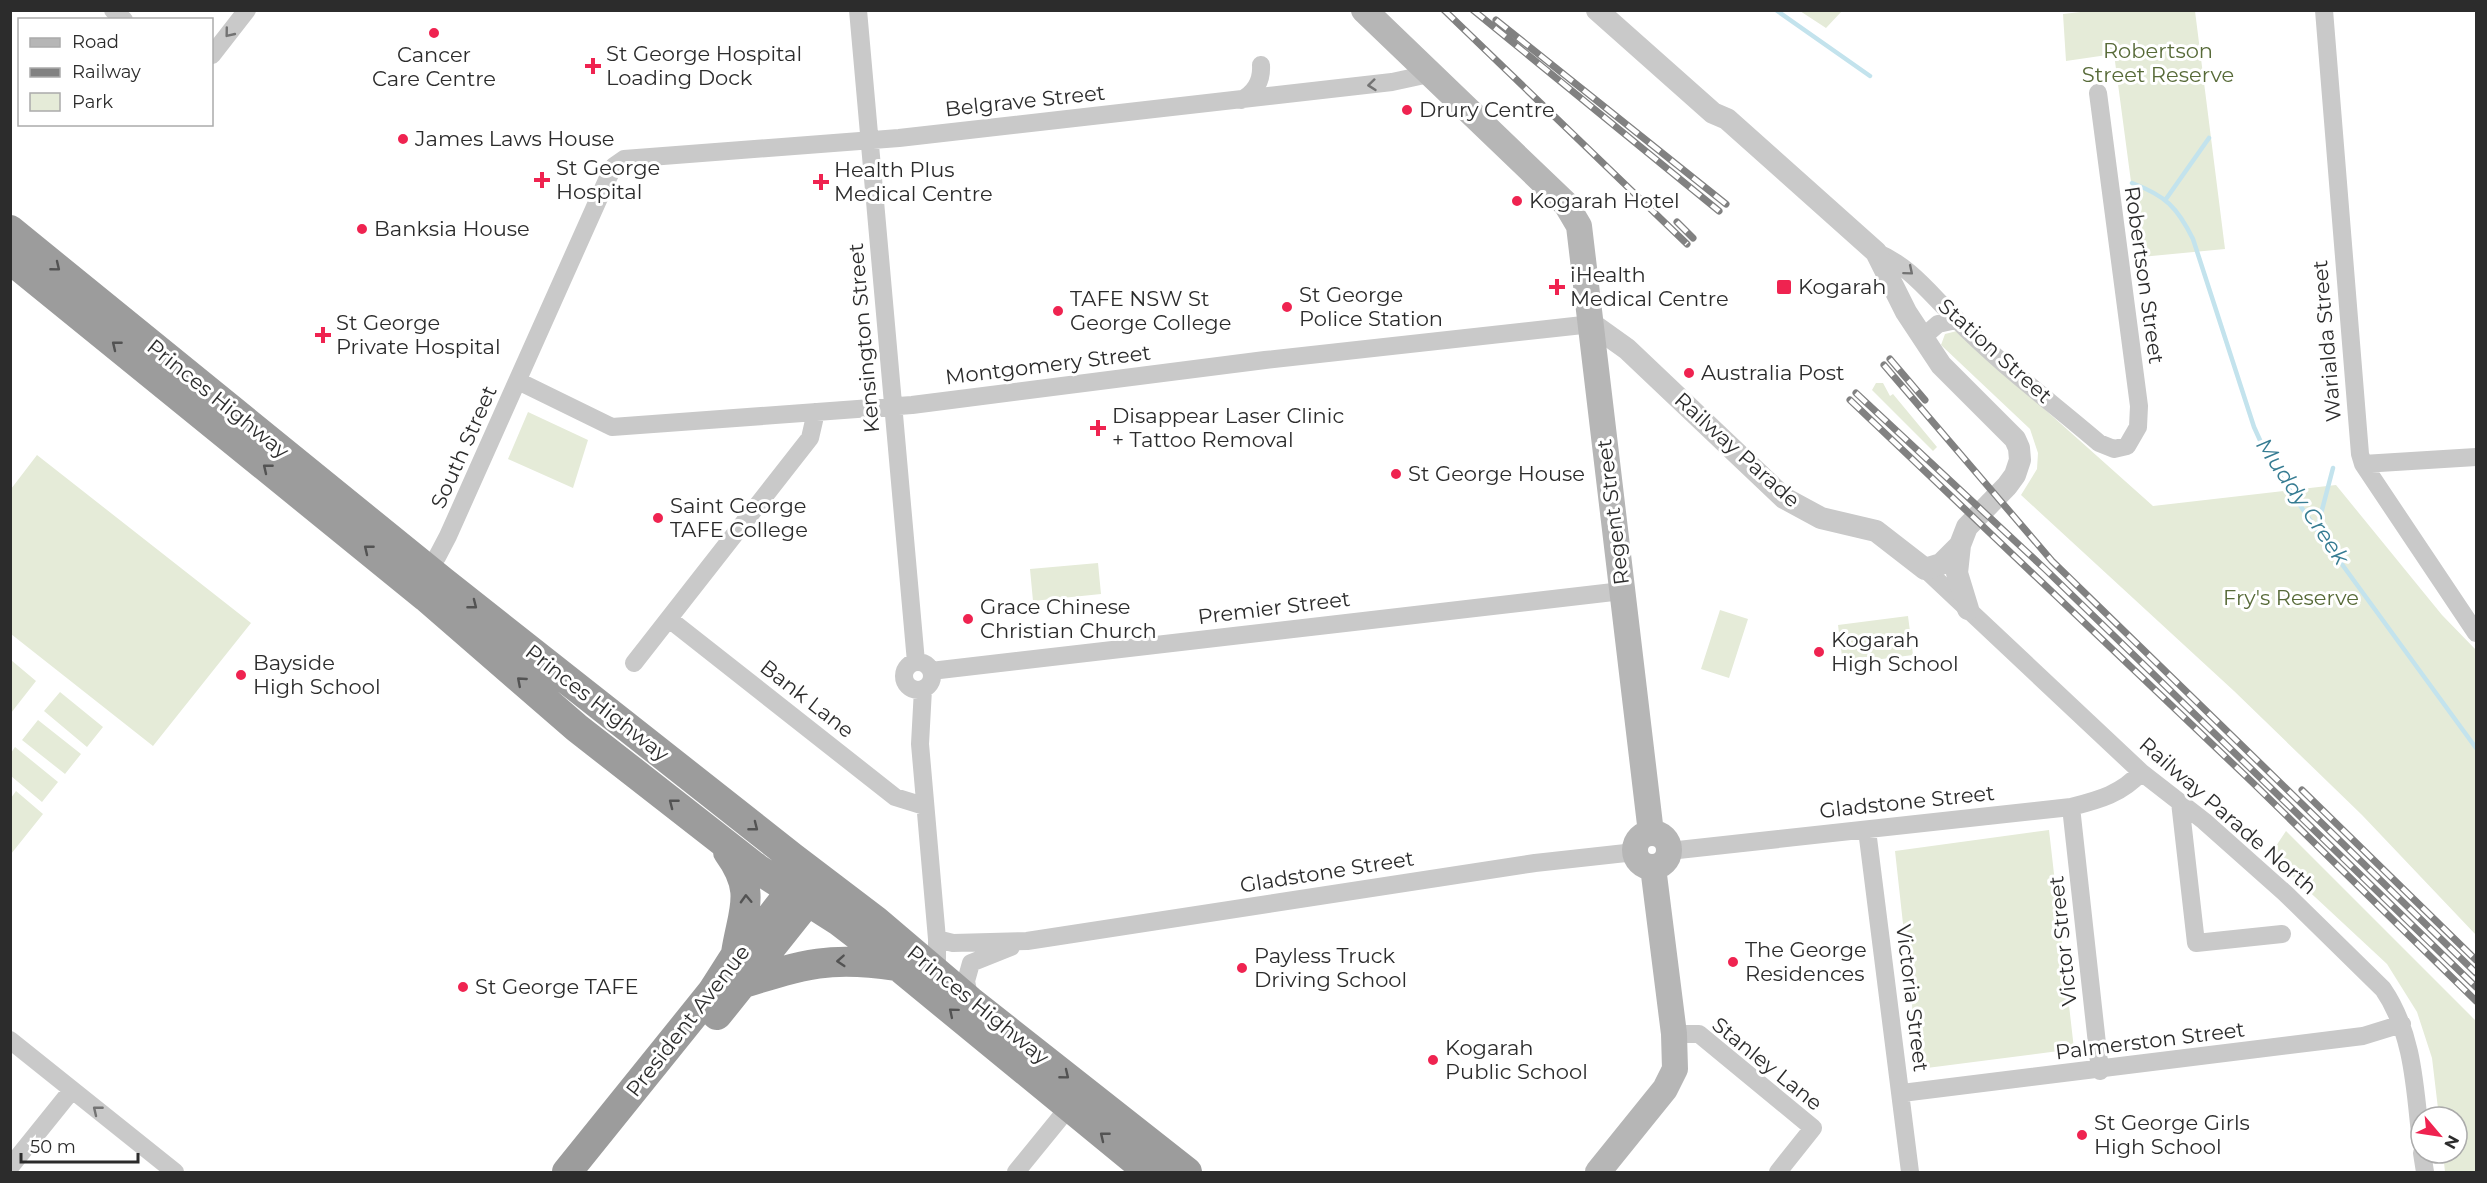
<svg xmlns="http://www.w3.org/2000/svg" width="2487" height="1183" font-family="Montserrat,sans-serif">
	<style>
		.green { fill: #e5ebd8 }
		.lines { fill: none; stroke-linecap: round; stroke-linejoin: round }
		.stream { stroke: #c3e3ed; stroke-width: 4.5 }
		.minor { stroke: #c9c9c9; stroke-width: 18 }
		.tertiary { stroke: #c9c9c9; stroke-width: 22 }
		.secondary { stroke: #b6b6b6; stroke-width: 26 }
		.trunk { stroke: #9c9c9c; stroke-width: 30 }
		.rail-casing { stroke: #818181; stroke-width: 7 }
		.rail { stroke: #fff; stroke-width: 4.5; stroke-dasharray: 14; stroke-linecap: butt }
		.oneway { stroke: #737373 }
		.oneway2 { stroke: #535353 }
		.poi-dot { fill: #ef2350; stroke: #fff; stroke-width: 2 }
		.labels { text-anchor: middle; stroke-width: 6; stroke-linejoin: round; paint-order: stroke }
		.park-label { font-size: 21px; fill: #576a38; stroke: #fff }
		.poi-label { font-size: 21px; fill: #2c2c2c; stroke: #fff; text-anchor: start }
		.street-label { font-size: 21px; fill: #2c2c2c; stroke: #fff }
		.water-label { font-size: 22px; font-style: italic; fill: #367c92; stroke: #fff }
	</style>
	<rect width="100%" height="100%" fill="#fff"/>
	<path class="green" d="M2098 10 2195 11 2225 249 2141 257 2114 54 2066 61 2063 14Z
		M1800 11H1842L1826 28Z
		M1957 331 2153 506 2336 485 2442 615 2476 650V935L2362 815 2234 691 2021 495 2037 469 2038 453 2030 429 1941 345 1945 334Z
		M1876 383H1883L1890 396 1893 394 1937 447 1933 451 1872 390Z
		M528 412 588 440 573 488 508 459Z
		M37 455 251 623 153 746 11 634V489Z
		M1098 563 1101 594 1033 601 1030 569Z
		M1720 610 1748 619 1729 678 1701 669Z
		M1908 616 1913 655 1843 664 1838 625Z
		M11 660 36 681 11 713Z
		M60 692 103 727 87 747 44 711Z
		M38 720 81 754 65 774 22 740Z
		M15 747 58 782 42 802 11 776V753Z
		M16 791 43 814 11 854V798Z
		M2049 830 2074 1049 1919 1069 1895 851Z
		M2286 831 2476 1021V1172H2445L2443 1153H2457V1117H2439L2432 1058 2417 1012 2387 964 2270 855Z"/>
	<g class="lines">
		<path class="stream" d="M1776 10 1870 76
			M2132 183C2166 196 2177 207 2193 239L2254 427 2269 460 2317 530 2476 748
			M2166 199 2209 138
			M2317 529 2333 468"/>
		<path class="minor" d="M113 10 124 20
			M858 10 916 662
			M2324 10 2360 454 2363 464 2476 633
			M212 55 247 10
			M1241 100C1255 93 1262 81 1261 65
			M1876 252C1910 266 1930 294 1956 319 2000 364 2051 402 2099 443L2114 449 2127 446 2138 427 2139 406 2098 93
			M1922 338 1938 324 1956 320
			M518 381 612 427 912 405 1265 360 1592 324
			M2363 464 2476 457
			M1925 569 2141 772 2204 821 2285 893 2383 989C2414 1034 2415 1091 2421 1143
			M421 576 437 557 448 536 607 180 614 166 624 159 899 138 1392 82 1429 74
			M669 619 895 797 924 806
			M904 676a14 14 0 1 1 28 0a14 14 0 1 1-28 0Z
			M634 663 810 438 816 412
			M931 671 1622 591
			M923 689 920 744 937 939V973
			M2180 802 2196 943 2282 934
			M2071 807 2100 1071
			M1867 830 1910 1172
			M1669 851 2071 807C2098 800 2122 794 2141 772
			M937 939 953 943 1027 941 1535 863 1635 852
			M970 1001 966 981 971 963 1011 947
			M1674 1034H1699L1813 1128 1778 1172
			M10 1040 175 1172
			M1902 1093 2363 1036 2402 1024
			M2422 1153 2425 1172
			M10 1167 72 1090
			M1016 1172 1069 1107"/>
		<path class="tertiary" d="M1597 10 1713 113 1727 119 1876 252 1906 312 1941 365 2015 439 2019 448 2020 460 2015 475 2007 486 1967 527 1960 545 1941 564 1925 569
			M1592 324 1627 349 1784 498 1821 518 1876 531 1925 569
			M1960 545 1957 573 1968 609"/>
		<path class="secondary" d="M1364 10 1566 204 1579 226 1651 833
			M1635 850a17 17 0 1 1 34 0a17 17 0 1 1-34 0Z
			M1598 1172 1665 1089 1675 1069 1674 1034 1653 867"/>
		<path class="trunk" d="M10 230 442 581 792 857 876 921 970 1001 1187 1172
			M10 259 426 597 577 728 759 870 839 921 899 967 1149 1172
			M728 852C757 892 743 909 736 953
			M744 983C804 964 831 956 896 966
			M717 1015 820 886
			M567 1172 712 992 735 956 752 941 802 877"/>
		<defs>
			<path id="rail" d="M1444 10 1687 244
				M1473 10 1719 211
				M1496 20 1726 204
				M1677 222 1693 238
				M1890 359 1925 400
				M1884 365 2052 561 2476 973
				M1856 393 2045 569 2476 987
				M1850 400 2252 782 2476 1001
				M2302 790 2476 960"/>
		</defs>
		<use href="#rail" class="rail-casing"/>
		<use href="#rail" class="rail"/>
	</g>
	<defs><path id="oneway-chevron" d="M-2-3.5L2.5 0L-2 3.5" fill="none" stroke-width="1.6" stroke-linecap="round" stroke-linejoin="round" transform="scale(1.5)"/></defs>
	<g class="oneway">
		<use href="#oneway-chevron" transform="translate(229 33) rotate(129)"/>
		<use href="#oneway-chevron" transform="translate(1372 85) rotate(174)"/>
		<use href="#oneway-chevron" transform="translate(1909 271) rotate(40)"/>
		<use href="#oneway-chevron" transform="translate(97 1110) rotate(-141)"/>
	</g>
	<g class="oneway2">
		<use href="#oneway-chevron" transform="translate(56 267) rotate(39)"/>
		<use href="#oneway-chevron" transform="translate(116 345) rotate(-141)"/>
		<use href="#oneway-chevron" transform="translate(267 468) rotate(-141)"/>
		<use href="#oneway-chevron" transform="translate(368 549) rotate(-141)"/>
		<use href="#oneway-chevron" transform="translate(473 605) rotate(38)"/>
		<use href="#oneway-chevron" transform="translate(521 681) rotate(-139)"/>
		<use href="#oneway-chevron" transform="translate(673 803) rotate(-142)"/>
		<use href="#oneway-chevron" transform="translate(754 827) rotate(38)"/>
		<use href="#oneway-chevron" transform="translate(746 899) rotate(-92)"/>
		<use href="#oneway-chevron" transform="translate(841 961) rotate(176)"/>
		<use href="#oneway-chevron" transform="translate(953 1012) rotate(-140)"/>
		<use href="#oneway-chevron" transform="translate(1065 1075) rotate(39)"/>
		<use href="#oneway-chevron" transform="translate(1104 1136) rotate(-141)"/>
	</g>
	<g class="poi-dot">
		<circle cx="434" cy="33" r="6"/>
		<path d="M590 57h6v6h6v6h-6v6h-6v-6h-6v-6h6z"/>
		<circle cx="1407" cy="110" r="6"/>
		<circle cx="403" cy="139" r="6"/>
		<path d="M539 171h6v6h6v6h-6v6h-6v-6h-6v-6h6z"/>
		<path d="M818 173h6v6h6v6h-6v6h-6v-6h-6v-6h6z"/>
		<circle cx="1517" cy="201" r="6"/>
		<circle cx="362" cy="229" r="6"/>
		<path d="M1554 278h6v6h6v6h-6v6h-6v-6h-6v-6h6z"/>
		<rect x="1776" y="279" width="16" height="16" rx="3"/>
		<circle cx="1287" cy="307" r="6"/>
		<circle cx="1058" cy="311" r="6"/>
		<path d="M320 326h6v6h6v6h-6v6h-6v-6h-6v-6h6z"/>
		<circle cx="1689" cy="373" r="6"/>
		<path d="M1095 419h6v6h6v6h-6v6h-6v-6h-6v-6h6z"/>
		<circle cx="1396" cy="474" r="6"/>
		<circle cx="658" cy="518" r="6"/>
		<circle cx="968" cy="619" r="6"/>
		<circle cx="1819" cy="652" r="6"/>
		<circle cx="241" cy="675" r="6"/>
		<circle cx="1733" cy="962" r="6"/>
		<circle cx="1242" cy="968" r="6"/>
		<circle cx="463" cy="987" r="6"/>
		<circle cx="1433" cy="1060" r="6"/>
		<circle cx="2082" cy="1135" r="6"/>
	</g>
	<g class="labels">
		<g class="park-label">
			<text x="2158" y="58">Robertson<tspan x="2158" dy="24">Street Reserve</tspan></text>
			<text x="2291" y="605">Fry's Reserve</text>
		</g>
		<g class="poi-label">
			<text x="606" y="61">St George Hospital<tspan x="606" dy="24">Loading Dock</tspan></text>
			<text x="434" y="62" text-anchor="middle">Cancer<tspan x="434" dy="24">Care Centre</tspan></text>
			<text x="1419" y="117">Drury Centre</text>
			<text x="415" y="146">James Laws House</text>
			<text x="556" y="175">St George<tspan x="556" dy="24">Hospital</tspan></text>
			<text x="834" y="177">Health Plus<tspan x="834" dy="24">Medical Centre</tspan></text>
			<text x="1529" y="208">Kogarah Hotel</text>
			<text x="374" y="236">Banksia House</text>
			<text x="1570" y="282">iHealth<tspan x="1570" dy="24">Medical Centre</tspan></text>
			<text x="1798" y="294">Kogarah</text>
			<text x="1299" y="302">St George<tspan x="1299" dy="24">Police Station</tspan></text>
			<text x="1070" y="306">TAFE NSW St<tspan x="1070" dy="24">George College</tspan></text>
			<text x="336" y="330">St George<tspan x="336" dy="24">Private Hospital</tspan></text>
			<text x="1701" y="380">Australia Post</text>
			<text x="1112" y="423">Disappear Laser Clinic<tspan x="1112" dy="24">+ Tattoo Removal</tspan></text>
			<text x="1408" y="481">St George House</text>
			<text x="670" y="513">Saint George<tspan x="670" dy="24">TAFE College</tspan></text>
			<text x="980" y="614">Grace Chinese<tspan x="980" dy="24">Christian Church</tspan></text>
			<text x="1831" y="647">Kogarah<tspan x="1831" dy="24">High School</tspan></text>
			<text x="253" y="670">Bayside<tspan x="253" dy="24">High School</tspan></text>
			<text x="1745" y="957">The George<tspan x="1745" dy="24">Residences</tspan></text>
			<text x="1254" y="963">Payless Truck<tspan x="1254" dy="24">Driving School</tspan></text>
			<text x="475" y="994">St George TAFE</text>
			<text x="1445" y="1055">Kogarah<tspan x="1445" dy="24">Public School</tspan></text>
			<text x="2094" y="1130">St George Girls<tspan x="2094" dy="24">High School</tspan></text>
		</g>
		<g class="street-label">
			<text transform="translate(1025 101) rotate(-6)" y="7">Belgrave Street</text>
			<text transform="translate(2144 275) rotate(82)" y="7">Robertson Street</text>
			<text transform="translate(864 338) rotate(-95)" y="7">Kensington Street</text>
			<text transform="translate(2327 341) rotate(-95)" y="7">Warialda Street</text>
			<text transform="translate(1995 351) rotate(42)" y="7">Station Street</text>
			<text transform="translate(1048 365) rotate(-7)" y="7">Montgomery Street</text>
			<text transform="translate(218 399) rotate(39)" y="7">Princes Highway</text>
			<text transform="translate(464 447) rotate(-66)" y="7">South Street</text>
			<text transform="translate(1737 450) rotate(42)" y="7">Railway Parade</text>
			<text transform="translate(1613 512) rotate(-97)" y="7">Regent Street</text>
			<text transform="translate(1274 608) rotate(-7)" y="7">Premier Street</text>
			<text transform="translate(807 699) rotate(38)" y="7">Bank Lane</text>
			<text transform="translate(597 703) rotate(38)" y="7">Princes Highway</text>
			<text transform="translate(1907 802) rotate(-6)" y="7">Gladstone Street</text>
			<text transform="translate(2228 816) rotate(41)" y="7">Railway Parade North</text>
			<text transform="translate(1327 872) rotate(-9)" y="7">Gladstone Street</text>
			<text transform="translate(2063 941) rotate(-96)" y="7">Victor Street</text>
			<text transform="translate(1912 998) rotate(83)" y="7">Victoria Street</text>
			<text transform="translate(978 1005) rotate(39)" y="7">Princes Highway</text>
			<text transform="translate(688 1021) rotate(-52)" y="7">President Avenue</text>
			<text transform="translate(2150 1041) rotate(-7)" y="7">Palmerston Street</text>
			<text transform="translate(1767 1064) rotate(39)" y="7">Stanley Lane</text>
		</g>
		<g class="water-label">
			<text transform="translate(2303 501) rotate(56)" y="8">Muddy Creek</text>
		</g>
	</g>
	<rect width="2487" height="1183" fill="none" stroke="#2c2c2c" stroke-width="24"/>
	<rect x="18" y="18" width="195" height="108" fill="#ffffff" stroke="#ababab" stroke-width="1.5"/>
	<rect x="30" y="38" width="30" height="9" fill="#b6b6b6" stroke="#ababab" stroke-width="1.5"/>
	<text x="72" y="48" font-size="18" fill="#2c2c2c">Road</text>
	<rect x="30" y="68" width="30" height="9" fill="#818181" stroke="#ababab" stroke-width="1.5"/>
	<text x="72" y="78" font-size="18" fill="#2c2c2c">Railway</text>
	<rect x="30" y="93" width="30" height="18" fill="#e5ebd8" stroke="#ababab" stroke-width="1.5"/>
	<text x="72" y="108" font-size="18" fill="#2c2c2c">Park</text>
	<g transform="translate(2439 1135) rotate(119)"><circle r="28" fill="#ffffff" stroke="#ababab" stroke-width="1.5"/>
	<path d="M0-4.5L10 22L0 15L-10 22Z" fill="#ef2350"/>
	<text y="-9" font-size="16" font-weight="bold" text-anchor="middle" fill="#2c2c2c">N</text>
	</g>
	<path d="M21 1153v9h117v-9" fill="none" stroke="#2c2c2c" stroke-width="3"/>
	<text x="30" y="1153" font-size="18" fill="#2c2c2c" stroke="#ffffff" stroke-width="4.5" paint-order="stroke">50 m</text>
</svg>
